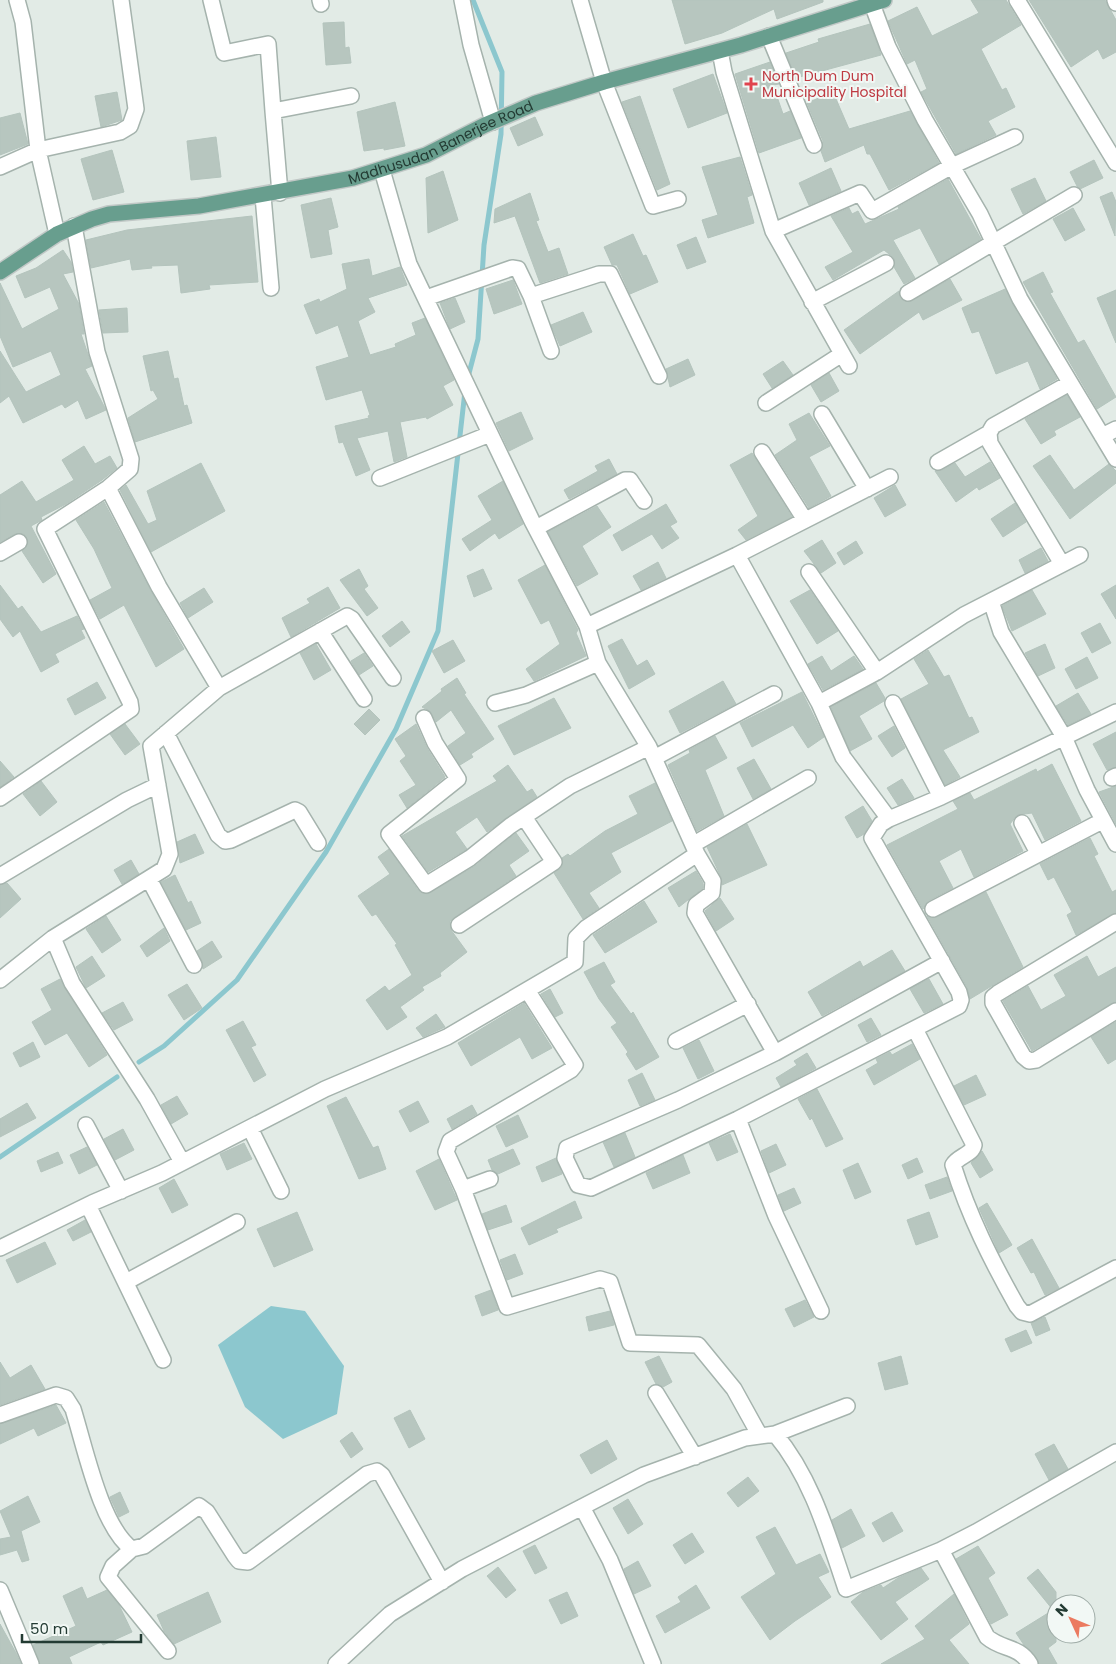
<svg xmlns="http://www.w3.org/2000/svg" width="1116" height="1664" font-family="Poppins,sans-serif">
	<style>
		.water { fill: #8cc7ce }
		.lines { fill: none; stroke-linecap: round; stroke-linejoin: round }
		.stream { stroke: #8cc7ce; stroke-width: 5 }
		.building { fill: #b7c6bf; stroke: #b4c4bd }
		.minor-casing { stroke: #a5b3ad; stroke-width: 18 }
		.major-casing { stroke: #c1c8c6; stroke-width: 18 }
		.minor { stroke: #fff; stroke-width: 15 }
		.major { stroke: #689e8e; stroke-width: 15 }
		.health-dot { fill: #e0444e; stroke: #f2f8f5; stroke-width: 2 }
		.labels { text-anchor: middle; stroke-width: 4; stroke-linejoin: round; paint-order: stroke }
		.health-label { font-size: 14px; fill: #be3a42; stroke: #f2f8f5; text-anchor: start }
		.street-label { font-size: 14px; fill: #233b33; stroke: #f2f8f5 }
	</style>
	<rect width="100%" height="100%" fill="#e2ebe6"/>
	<path class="water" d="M271 1306 305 1311 344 1366 337 1414 283 1439 245 1407 218 1345Z"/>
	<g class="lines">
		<path class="stream" d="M468 377 478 339 484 245 501 134 502 72 473 0
			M139 1062 164 1046 237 980 326 852 396 729 438 631 465 391
			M0 1157 117 1077"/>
	</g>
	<path class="building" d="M672 0H823V2L777 19 774 9 722 33 685 44Z
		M971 0H1006L1021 25 981 49 1002 90 1006 88 1015 107 988 121 996 135 956 154 921 92 927 89 915 60 907 64 888 21 917 7 932 36 979 13Z
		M1029 0H1105L1116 20V52L1103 59 1098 49 1071 67Z
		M344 22 345 48 349 47 351 63 326 65 323 23Z
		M870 24 881 55 796 78 786 53 819 42 818 39Z
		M770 62 779 84 773 85 783 114 790 111 801 138 759 153 735 74Z
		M713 74 727 113 688 128 673 89Z
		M117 92 122 120 101 127 95 96Z
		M833 92 849 129 910 111 939 163 889 190 870 154H867L864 145 825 162 821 151 823 141 807 103Z
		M640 96 670 184 657 190 622 102Z
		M395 102 405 146 384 150V148L364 151 357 112Z
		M20 113 28 144 0 155V118Z
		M535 117 543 135 518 146 510 128Z
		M216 137 221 177 191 180 187 141Z
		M112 150 124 192 93 200 81 159Z
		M740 157 752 195 747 197 754 223 708 238 702 220 718 215 702 167Z
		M1094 160 1103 178 1080 189 1077 186 1070 172Z
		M831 168 841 191 809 205 799 183Z
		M443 171 458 220 428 233 426 178Z
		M1035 178 1046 201 1023 214 1011 189Z
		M948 179 981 239 939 264 920 228 893 240 915 278 904 284 894 267V258L884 250 833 280 825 267 853 252 831 216 849 208 852 214 858 211 865 224 899 209 898 207Z
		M1112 192 1116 202 1115 236 1100 197Z
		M530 193 539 220 536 221 548 252 559 248 568 274 540 283 515 216 494 223 495 209Z
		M331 198 338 227 328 230 332 254 311 258 301 205Z
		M1073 208 1085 230 1065 241 1053 219Z
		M252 216 258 282 209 285 210 289 181 293 178 265 151 266 152 268 132 270 130 259 91 268 86 240 127 230Z
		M633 234 643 256 646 255 658 282 630 294 617 265H612L604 247Z
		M696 237 706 262 687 269 677 245Z
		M63 250 71 262 73 272 63 274 79 304 84 334H81L92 366 85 369 106 410 86 419 78 400 65 408 62 404 23 423 9 396 0 403V351L26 392 61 375 51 351 13 367 0 336V283L22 329 59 309 50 287 25 298 16 276 36 268Z
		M369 259 372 276 400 267 407 285 368 298 375 312 358 321 370 355 396 347 395 344 416 335 412 323 425 318 454 380 443 386 453 405 427 419 426 417 400 422 407 457 394 462 388 431 357 438 370 470 356 476 343 442 339 443 335 426 369 418 368 416 370 415 362 390 326 400 316 367 349 357 338 325 316 334 304 305 319 299 320 302 347 289 342 264Z
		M1043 272 1053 292 1050 293 1078 343 1084 340 1116 397 1097 409 1023 282Z
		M950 279 962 300 923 320 919 312 860 354 844 330 899 291 900 298 909 302Z
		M513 280 522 304 494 314 486 289Z
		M1005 289 1057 379 1040 389 1028 361 996 374 979 331 972 333 962 308Z
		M1116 290V343L1097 298Z
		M455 298 465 322 450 329 440 303Z
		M127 308 128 332 103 333 99 310Z
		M583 312 592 332 560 346 551 325Z
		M168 351 174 379 178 378 184 406 187 405 192 423 135 442 128 418 158 399 153 390 151 391 143 356Z
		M688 359 695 375 670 387 666 369Z
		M783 361 793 375 772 388 763 374Z
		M829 373 839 391 821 402 811 385Z
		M1067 395 1080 417 1054 431 1056 435 1041 444 1025 419Z
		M521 412 533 439 509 451 496 423Z
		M809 413 830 446 809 457 831 496 809 508 775 455 797 440 789 424Z
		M84 446 95 464 110 456 117 468 102 480 66 504 41 517 42 520 31 526 56 574 43 583 22 551 28 542 24 534H15L0 542V495L22 481 36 502 74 480 62 460Z
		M752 453 792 517 746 540 738 530 758 516 730 465Z
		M1050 455 1074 490 1109 464 1116 471V483L1070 519 1033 466Z
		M609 459 617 474 569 499 564 490 598 471 595 466Z
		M990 462 1000 478 979 490 977 487 956 502 935 471 942 470 955 463 965 477Z
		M201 463 225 511 151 552 120 490 126 485 148 524 157 520 147 491Z
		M503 481 523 524 499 539 495 533 470 551 462 539 492 520 478 496Z
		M895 485 906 505 885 517 874 498Z
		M104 502 151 591 184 649 156 667 124 605 100 619 90 600 112 588 94 549 76 520Z
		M1015 503 1026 522 1003 537 991 519Z
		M666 504 677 522 670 526 679 538 662 549 652 534 622 551 613 535Z
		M597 506 611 527 582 546 598 574 577 586 548 532Z
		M822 540 836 563 821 573 804 551Z
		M856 541 863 553 844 565 837 553Z
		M1041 548 1048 561 1025 573 1019 560Z
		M658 562 666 578 641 590 633 576Z
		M545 565 578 630 576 633 586 656 534 681 526 669 560 644 549 620 541 624 518 580Z
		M359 569 368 586 364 589 378 608 367 616 340 580Z
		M483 569 492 589 474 597 467 576Z
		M0 585 18 609 22 606 41 632 77 616 84 629 81 630 85 638 55 654 59 662 41 672 20 631 13 637 0 619Z
		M1116 585V619L1101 594Z
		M328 587 340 608 291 637 282 618 310 603 307 599Z
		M204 588 213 602 188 618 180 603Z
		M810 590 838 631 817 644 790 601Z
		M1032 590 1046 614 1012 631 1002 606Z
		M402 621 410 632 390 647 382 636Z
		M1100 623 1111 643 1092 653 1081 633Z
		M622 639 637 666 647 660 655 674 629 689 608 646Z
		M453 640 465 661 444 673 432 651Z
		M316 644 331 670 314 680 300 653Z
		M1045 644 1055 668 1038 676 1025 653Z
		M928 650 944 677 949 675 969 718 972 717 979 732 943 750 960 777 945 785 901 699 929 684 914 659Z
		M364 653 373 666 359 675 351 661Z
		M822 656 831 671 854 656 863 669 823 690 808 664Z
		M1087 657 1098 678 1076 689 1065 669Z
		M457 678 466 693 464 694 494 739 471 754 473 757 460 765 448 746 466 733 451 710 436 722 430 711 422 707 442 691 441 689Z
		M723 681 736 704 680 733 669 711Z
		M97 682 106 698 75 715 67 699Z
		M876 683 885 698 884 701 859 716 872 739 850 751 831 707Z
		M802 692 824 737 808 748 793 725 752 747 740 723Z
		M1078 693 1091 714 1068 725 1056 706Z
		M554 698 571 728 514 755 498 726Z
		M369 709 380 720 365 735 354 724Z
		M125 724 140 744 125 755 110 734Z
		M416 724 427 748 445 777 407 808 399 795 416 785 400 761 406 756 395 739Z
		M894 726 905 748 892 757 878 736Z
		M1116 732V767L1107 770 1093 744Z
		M715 736 727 758 705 770 724 816 697 831 668 765 690 753 689 750Z
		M754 759 771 789 753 799 737 768Z
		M0 761 14 777 0 787Z
		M1052 764 1081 821 1045 840 1032 813 1017 815 1010 824 1023 851 974 877 961 849 939 861 953 888 928 901 923 909 887 845 958 809 953 801 970 793 974 800 1036 769 1037 772Z
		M508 765 527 792 532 789 537 797 487 832 477 817 455 832 467 849 428 872 402 836 497 781 493 776Z
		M902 779 914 798 898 805 887 788Z
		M41 781 57 802 40 816 23 794Z
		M655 783 672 821 611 853 621 872 589 893 599 908 583 919 554 873 562 867V858L568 854 570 856 605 831 638 814 629 796Z
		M1116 786V824L1099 792Z
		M863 806 872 821 864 834 857 838 845 817Z
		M747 824 767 865 722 885 721 877 707 847Z
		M516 833 529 851 509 865 516 876 450 921 451 930 467 952 440 973 441 976 422 987 424 990 400 1007 407 1017 387 1030 366 1000 385 986 389 991 412 975 395 945 397 944 376 914 372 916 358 896 390 874 378 857 389 849 418 890 427 894 475 866Z
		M195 834 204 853 180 863 177 842Z
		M1090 838 1098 854 1094 856 1112 892 1116 890V913L1076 935 1067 915 1072 912 1054 877 1048 880 1040 864Z
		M131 860 139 874 122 884 114 870Z
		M696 871 703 883V888L679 907 668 888Z
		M175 875 188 903 191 901 201 923 186 930 161 882Z
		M7 883 21 899 0 918V885Z
		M986 892 1023 967 970 999 967 987 927 916 937 917Z
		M720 898 734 919 716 931 705 911Z
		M644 901 657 922 605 953 593 935Z
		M106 916 121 940 102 953 86 929Z
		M164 928 170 941 147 957 140 946Z
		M212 941 222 957 203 969 202 961 197 951Z
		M892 950 905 971 822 1016 808 992 860 961 863 967Z
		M92 956 105 976 86 988 76 967Z
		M1087 956 1098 977 1116 967V1002L1032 1051 1003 1001 1028 986 1041 1010 1066 996 1054 975Z
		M604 962 615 982 610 985 631 1014 633 1012 659 1057 636 1070 626 1054 628 1052 611 1027 617 1023 599 999 584 972Z
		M60 979 107 1055 89 1067 67 1033 45 1045 32 1022 52 1010 41 989Z
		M929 979 943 1004 924 1013 910 989Z
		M187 984 202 1008 184 1020 168 995Z
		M550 989 563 1013 555 1017 541 994Z
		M123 1002 133 1020 114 1030 102 1013Z
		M524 1003 552 1048 532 1059 520 1037 471 1066 458 1043Z
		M436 1014 445 1027 423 1037 416 1028Z
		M871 1018 881 1035 867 1042 858 1025Z
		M243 1021 256 1045 251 1047 266 1075 254 1082 226 1030Z
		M1116 1022V1059L1108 1064 1091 1037Z
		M699 1040 714 1071 698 1079 683 1048Z
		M33 1042 40 1057 20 1067 13 1053Z
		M912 1044 920 1059 874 1085 866 1070 878 1063 876 1059 890 1052 892 1055Z
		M807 1053 816 1068 781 1087 776 1078 797 1065 794 1061Z
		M642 1073 655 1100 640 1106 628 1080Z
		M976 1075 986 1095 964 1105 954 1086Z
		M817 1089 843 1139 826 1147 812 1118 810 1120 798 1099Z
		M177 1096 188 1114 171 1124 161 1105Z
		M346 1097 373 1148 378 1146 386 1169 359 1179 327 1106Z
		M418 1101 429 1122 410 1132 399 1111Z
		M27 1103 36 1118 0 1137V1119Z
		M472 1105 477 1114 452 1129 447 1119Z
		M518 1115 528 1137 506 1147 496 1126Z
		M123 1129 134 1150 115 1160 104 1139Z
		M625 1133 635 1157 614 1167 603 1142Z
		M730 1134 738 1152 717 1161 709 1143Z
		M244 1143 252 1159 227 1170 220 1154Z
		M776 1144 786 1165 769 1173 761 1151Z
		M87 1147 97 1165 79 1174 70 1155Z
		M513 1149 520 1164 498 1174 492 1170 488 1160Z
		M982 1151 993 1170 980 1178 971 1163Z
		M58 1152 63 1163 41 1172 37 1161Z
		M683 1155 690 1173 653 1189 646 1173Z
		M556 1158 562 1174 542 1182 536 1167Z
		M917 1158 923 1172 908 1179 902 1165Z
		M439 1159 457 1200 435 1210 416 1171Z
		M858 1163 871 1192 855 1199 843 1170Z
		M947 1177 952 1191 930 1199 925 1185Z
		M174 1179 188 1205 172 1213 159 1188Z
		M794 1188 801 1203 784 1211 778 1195Z
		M575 1201 582 1218 556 1229 558 1232 529 1245 521 1228Z
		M987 1203 1012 1245 999 1253 979 1208Z
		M506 1205 512 1222 488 1230 482 1214Z
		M297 1212 313 1250 274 1267 257 1229Z
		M929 1212 938 1237 916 1245 907 1220Z
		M85 1220 91 1232 73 1241 67 1230Z
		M1032 1239 1059 1288 1045 1295 1034 1272 1031 1273 1017 1248Z
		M45 1242 56 1264 17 1283 6 1260Z
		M515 1254 523 1274 507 1280 500 1260Z
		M491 1290 498 1310 482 1316 475 1296Z
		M805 1300 814 1317 794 1327 785 1309Z
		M610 1311 614 1325 589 1331 586 1317Z
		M1045 1317 1050 1330 1036 1336 1031 1323Z
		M1026 1330 1032 1343 1011 1352 1005 1339Z
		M659 1356 672 1382 663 1387 656 1384 645 1362Z
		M901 1356 908 1384 885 1390 878 1363Z
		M0 1362 10 1378 31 1365 45 1389 0 1405Z
		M56 1405 66 1423 38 1436 34 1428 0 1444V1424Z
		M410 1410 425 1439 409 1448 394 1418Z
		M352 1432 363 1449 351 1458 340 1441Z
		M607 1440 617 1459 591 1474 580 1455Z
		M1054 1444 1068 1469 1049 1480 1035 1454Z
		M748 1477 759 1491 738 1507 727 1493Z
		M120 1492 129 1512 119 1517 110 1497Z
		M28 1496 40 1522 21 1531 29 1560 22 1562 17 1550 0 1555V1539L11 1537 0 1511Z
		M628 1499 643 1524 628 1534 613 1508Z
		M851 1509 865 1536 842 1548 832 1520Z
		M892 1512 903 1531 883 1542 872 1523Z
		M775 1527 796 1565 820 1554 829 1572 818 1577 831 1597 795 1621 770 1640 741 1597 776 1574 756 1537Z
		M692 1533 704 1552 685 1564 673 1545Z
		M535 1545 547 1568 535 1574 523 1551Z
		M978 1546 995 1573 988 1578 1008 1615 991 1624 956 1559Z
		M638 1561 651 1586 634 1594 624 1569Z
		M498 1567 516 1590 506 1598 487 1576Z
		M921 1568 929 1579 895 1602 908 1619 881 1640 851 1602 863 1592 881 1585 883 1588 898 1578Z
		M1038 1569 1056 1592V1642L1048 1648 1057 1664H1039L1037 1658 1024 1645 1016 1633 1053 1610 1027 1578Z
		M696 1585 710 1608 665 1633 656 1616 681 1602 678 1597Z
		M82 1587 87 1599 107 1590 119 1605 132 1632 103 1645 101 1642 69 1657 72 1664H40L33 1645 76 1626 63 1596Z
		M208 1592 221 1622 174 1644 164 1631 157 1615Z
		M567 1592 578 1616 561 1624 549 1600Z
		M954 1594 969 1624 949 1640 969 1664H881L925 1639 915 1626Z
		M0 1624 16 1653 21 1664H0Z"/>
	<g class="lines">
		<defs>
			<path id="minor" d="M17 0 23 22 38 150 120 132 130 126 136 109 121 0
				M211 0 224 53 268 44 273 111 351 96
				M320 0 321 4
				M462 0 471 45 493 122
				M580 0 604 82 653 206 678 199
				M1017 0 1116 163
				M1115 0 1116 3
				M872 4 888 47 925 120 980 214 1020 299 1116 459
				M769 36 814 145
				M720 51 724 72 773 231 849 366
				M273 111 280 193
				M0 167 38 150 57 234
				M382 170 409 264 532 521 587 626 598 663 649 747 697 854 713 881 712 893 696 905 695 913 775 1053
				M263 196 271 288
				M773 231 860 193 872 211 952 166 1015 137
				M908 293 1074 195
				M531 296 599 274H610L659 376
				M426 298 512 268 518 269 531 296 551 351
				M812 302 886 263
				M766 403 842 354
				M822 414 867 489
				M1102 436 1116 429
				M762 452 805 520
				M938 462 989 433
				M380 478 490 434
				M108 488 159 587 219 688 347 616 352 619 393 678
				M536 528 625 480H630L644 501
				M0 553 19 542
				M737 555 890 477
				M1062 564 990 443 989 433 993 426 1070 383
				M809 572 877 672
				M991 601 1001 632 1064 737 1087 790 1116 844
				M587 626 737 555 819 703
				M320 631 364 699
				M495 703 526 695 598 663
				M893 703 941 797
				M424 718 435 743 458 779 389 834 426 885 470 858 510 826 570 786 649 747
				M166 733 218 835 225 841 231 840 295 810 299 812 318 843
				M654 758 774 694
				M1112 778 1116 776
				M0 798 131 709 130 702 45 529 108 488 130 469 131 459 97 352 74 226
				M889 819 843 757 819 703 877 672 964 615 1080 555
				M1022 823 1038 853
				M694 844 808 778
				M0 876 127 800 158 785
				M149 879 194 965
				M933 909 1102 821
				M1116 922 998 993 993 997V1003L1023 1056 1029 1061 1036 1060 1116 1011
				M459 925 554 862 524 817
				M53 938 72 983 147 1099 182 1162
				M0 980 53 938 164 869 170 854 151 746 219 688
				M527 990 575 1065 571 1070 450 1141 446 1152 463 1189 507 1307 600 1279 610 1282 630 1343 698 1345 734 1389 760 1436
				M915 1029 974 1145C972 1155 958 1156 953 1165 969 1216 991 1260 1017 1306L1022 1312 1030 1314 1116 1268
				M676 1041 748 1004
				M738 1119 591 1188 578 1185 565 1158 567 1148 678 1100 775 1053 942 961
				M86 1125 121 1191
				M250 1128 281 1191
				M463 1189 490 1179
				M88 1205 163 1360
				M0 1248 92 1203 162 1173 325 1089 447 1037 575 962 576 938 586 928 697 854
				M126 1282 237 1222
				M821 1311 776 1216 738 1119 959 1006 961 1000 959 992 872 838 881 824 889 819 941 797 1116 712
				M656 1393 695 1457
				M0 1415 56 1395 66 1398 73 1409C85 1447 101 1527 132 1549L144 1546 199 1506 207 1512 235 1556 239 1561 248 1562 367 1474 377 1471 382 1475 442 1582
				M775 1434 847 1406
				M582 1507 610 1560 653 1664
				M132 1549 113 1566 108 1577 168 1651
				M941 1550 987 1637C1002 1650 1018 1645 1030 1664
				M0 1590 31 1664
				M336 1664 390 1614 462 1569 644 1475 745 1438 775 1434C812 1478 828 1536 846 1589L941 1550 976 1532 1116 1452"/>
			<g id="major">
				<path id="s1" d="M0 272 57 234 92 219 109 214 199 206 353 178 426 155 485 125 536 103 604 82 741 45 884 0"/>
			</g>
		</defs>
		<use href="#minor" class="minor-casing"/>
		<use href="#major" class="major-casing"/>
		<use href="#minor" class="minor"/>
		<use href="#major" class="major"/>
	</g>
	<path class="health-dot" d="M748.5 76.5h5v5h5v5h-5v5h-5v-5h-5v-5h5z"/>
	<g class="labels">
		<g class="health-label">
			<text x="762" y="81">North Dum Dum<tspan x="762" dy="16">Municipality Hospital</tspan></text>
		</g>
		<g class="street-label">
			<text dy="5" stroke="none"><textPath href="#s1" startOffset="466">Madhusudan Banerjee Road</textPath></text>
		</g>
	</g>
	<g transform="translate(1071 1619) rotate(314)"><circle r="24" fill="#f2f8f5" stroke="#9faca7"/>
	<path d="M0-4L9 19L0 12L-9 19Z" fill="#eb7a60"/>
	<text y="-8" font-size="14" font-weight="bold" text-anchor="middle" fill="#233b33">N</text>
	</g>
	<path d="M22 1634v8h119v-8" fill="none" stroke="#233b33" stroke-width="2.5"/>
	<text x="30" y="1634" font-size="15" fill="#233b33" stroke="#f2f8f5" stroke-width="4" paint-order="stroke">50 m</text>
</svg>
